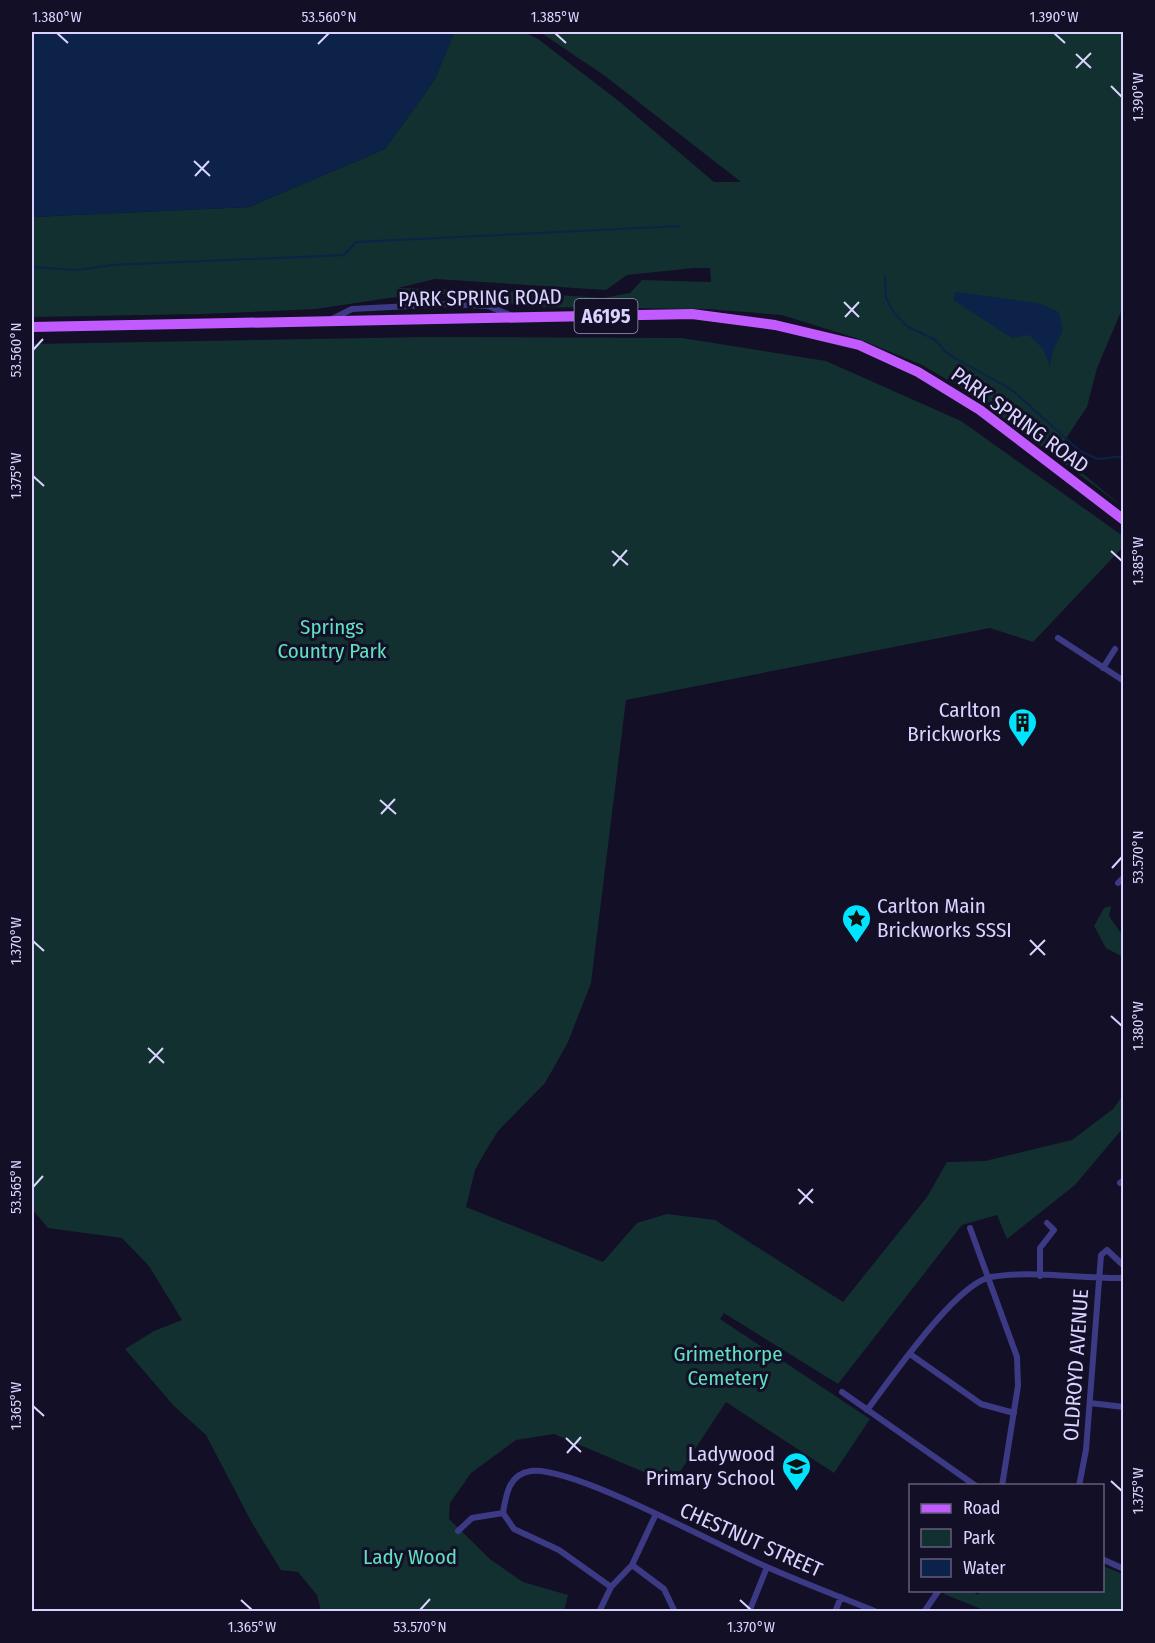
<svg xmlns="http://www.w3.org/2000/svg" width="1155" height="1643" font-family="'Fira Sans Condensed',sans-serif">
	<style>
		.green { fill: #12302f; fill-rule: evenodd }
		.water { fill: #0c2248 }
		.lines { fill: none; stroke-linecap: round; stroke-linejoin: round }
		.stream { stroke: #0c2248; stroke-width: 2 }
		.minor { stroke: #3d3a85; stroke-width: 6 }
		.primary { stroke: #c25bff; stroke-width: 10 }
		.ticks { fill: none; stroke: #d9d4ff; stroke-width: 2 }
		.labels { text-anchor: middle; stroke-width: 6; stroke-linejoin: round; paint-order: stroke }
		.shield { fill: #130f26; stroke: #9e99be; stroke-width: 1.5 }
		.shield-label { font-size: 20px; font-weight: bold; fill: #d9d4ff }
		.street-label { font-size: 21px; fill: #d9d4ff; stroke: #130f26 }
		.park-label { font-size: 21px; fill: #5fe0c0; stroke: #130f26 }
		.poi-label { font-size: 21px; fill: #d9d4ff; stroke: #130f26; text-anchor: end }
		.neatline { fill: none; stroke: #d9d4ff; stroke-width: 2 }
		.ticks-label { font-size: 15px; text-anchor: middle; fill: #d9d4ff }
	</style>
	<rect width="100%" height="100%" fill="#130f26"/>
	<path class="green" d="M454 32H524L538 39 620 102 714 182H741L605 76 540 32H1123V307L1097 368 1087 407 1057 452 1123 507 970 393 922 365 859 339 782 315 707 309 530 307 444 294 389 298 316 309 202 314 32 317V217L249 207 385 149 435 79ZM694 268H710L711 282 642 280 630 293 603 298 500 291 398 288 435 279 606 290 627 275Z
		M427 337 682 338 826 361 961 421 1123 536V547L1033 642 990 628 626 700 591 983 568 1042 545 1083 498 1131 485 1152 475 1170 466 1207 603 1262 637 1223 667 1214 715 1220 843 1302 927 1197 947 1162 985 1161 1072 1140 1113 1109 1123 1095V1128L1075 1185 1007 1239 997 1215 962 1225 838 1384 724 1313 720 1319 870 1419 834 1473 726 1402 672 1484 554 1434 516 1440 471 1473 450 1503 449 1519 491 1560 523 1582 568 1595 564 1611H321L317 1595 298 1572 281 1570 252 1523 206 1435 174 1406 125 1349 154 1331 182 1320 149 1266 122 1238 48 1228 32 1209V344Z
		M1111 906 1109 916 1123 936V957L1106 948 1094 926 1104 908Z
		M1103 1566 1123 1574V1611H986L944 1594 946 1590 972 1591 978 1595 981 1590H1102Z"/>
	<path class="water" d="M32 32H454L435 79 385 149 249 207 32 217Z
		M955 292 1038 303 1059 312 1063 331 1053 350 1050 367 1043 349 1029 335 1012 338 953 300Z"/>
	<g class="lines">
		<path class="stream" d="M32 267 77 270 112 265 344 255 356 242 680 226
			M885 276 886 298 894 313 908 327 934 339 948 354 1012 390 1080 451 1098 459 1124 456"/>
		<path class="minor" d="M332 319 352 309 450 304 488 306 510 315
			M1058 638 1124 681
			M1103 668 1115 649
			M1118 883 1124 877
			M1120 1183 1124 1180
			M970 1228 1017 1357 1018 1386 1002 1486
			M1040 1276V1248L1054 1230 1047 1223
			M910 1354 981 1404 1014 1413
			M842 1392 976 1486
			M1090 1403 1124 1407
			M867 1410C890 1380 956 1283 991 1277 1028 1270 1084 1279 1124 1278
			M1079 1486 1086 1450 1101 1255 1107 1250 1124 1266
			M503 1513C506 1494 509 1474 531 1471 574 1466 720 1547 767 1567 803 1583 841 1597 877 1612
			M503 1513 514 1529 559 1550 611 1587 599 1612
			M458 1531 472 1518 503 1513
			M1102 1559 1124 1569
			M632 1565 664 1589 675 1612
			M611 1587 632 1565 655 1516
			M749 1612 767 1567
			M835 1612 841 1597
			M924 1612 939 1590"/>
		<path class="primary" d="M32 327 692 314 775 325 859 345 918 372 980 410 1124 520"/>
	</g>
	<path class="ticks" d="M57 33 68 43M555 33 566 43M1054 33 1065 43M318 44 329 33M1076 54 1091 68M1076 68 1091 53M1111 86 1122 97M194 161 210 176M195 176 209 161M844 302 859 317M845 317 859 302M33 350 43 339M33 476 44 486M612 551 628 565M1111 551 1122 561M613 566 627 550M380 800 396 814M381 814 395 799M1112 868 1122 857M1030 940 1045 955M33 941 44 951M1030 955 1045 940M1111 1016 1122 1026M148 1048 164 1063M149 1063 163 1048M33 1187 43 1176M798 1189 813 1203M799 1204 813 1189M33 1406 44 1416M566 1438 581 1452M567 1453 581 1437M1111 1481 1122 1491M241 1600 252 1610M740 1600 751 1610M420 1610 430 1599"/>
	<defs>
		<symbol id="building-pin" viewBox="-11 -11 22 30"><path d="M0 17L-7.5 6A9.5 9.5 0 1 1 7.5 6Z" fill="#00e5ff" stroke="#130f26"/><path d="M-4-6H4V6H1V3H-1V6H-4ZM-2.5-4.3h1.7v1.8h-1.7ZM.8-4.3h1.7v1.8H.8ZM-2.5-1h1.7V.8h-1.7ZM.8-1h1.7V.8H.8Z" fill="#111"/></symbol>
		<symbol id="sight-pin" viewBox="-11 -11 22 30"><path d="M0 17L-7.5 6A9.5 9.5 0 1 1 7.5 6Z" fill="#00e5ff" stroke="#130f26"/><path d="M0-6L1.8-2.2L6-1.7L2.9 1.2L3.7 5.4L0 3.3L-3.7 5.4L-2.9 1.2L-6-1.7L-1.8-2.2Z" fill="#111"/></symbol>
		<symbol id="school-pin" viewBox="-11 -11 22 30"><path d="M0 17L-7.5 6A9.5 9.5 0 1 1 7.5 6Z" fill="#00e5ff" stroke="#130f26"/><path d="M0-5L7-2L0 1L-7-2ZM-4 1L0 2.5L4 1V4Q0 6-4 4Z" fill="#111"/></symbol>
	</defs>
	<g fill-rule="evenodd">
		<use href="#building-pin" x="1006" y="706" width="33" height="45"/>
		<use href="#sight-pin" x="840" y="902" width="33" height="45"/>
		<use href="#school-pin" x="780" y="1450" width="33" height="45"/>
	</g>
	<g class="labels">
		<rect class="shield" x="574.5" y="299" width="63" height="34" rx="4.5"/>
		<g class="shield-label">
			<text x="606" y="323">A6195</text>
		</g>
		<g class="street-label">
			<text transform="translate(480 298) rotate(-1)" y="7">PARK SPRING ROAD</text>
			<text transform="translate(1020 420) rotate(36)" y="7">PARK SPRING ROAD</text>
			<text transform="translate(1076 1365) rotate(-86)" y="7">OLDROYD AVENUE</text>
			<text transform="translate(751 1540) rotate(24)" y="7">CHESTNUT STREET</text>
		</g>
		<g class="park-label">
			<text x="332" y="634">Springs<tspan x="332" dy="24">Country Park</tspan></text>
			<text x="728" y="1361">Grimethorpe<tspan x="728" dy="24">Cemetery</tspan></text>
			<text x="410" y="1564">Lady Wood</text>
		</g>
		<g class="poi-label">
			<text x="1001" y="717">Carlton<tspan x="1001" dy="24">Brickworks</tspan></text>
			<text x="877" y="913" text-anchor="start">Carlton Main<tspan x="877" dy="24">Brickworks SSSI</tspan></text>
			<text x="775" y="1461">Ladywood<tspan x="775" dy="24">Primary School</tspan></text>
		</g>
	</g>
	<rect width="1155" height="1643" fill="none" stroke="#130f26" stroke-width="66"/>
	<rect x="909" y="1484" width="195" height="108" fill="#130f26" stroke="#625e7d" stroke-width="1.5"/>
	<rect x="921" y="1504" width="30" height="9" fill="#c25bff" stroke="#625e7d" stroke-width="1.5"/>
	<text x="963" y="1514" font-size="18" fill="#d9d4ff">Road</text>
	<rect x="921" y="1529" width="30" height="18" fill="#12302f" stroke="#625e7d" stroke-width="1.5"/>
	<text x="963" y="1544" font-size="18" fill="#d9d4ff">Park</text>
	<rect x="921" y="1559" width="30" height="18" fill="#0c2248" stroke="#625e7d" stroke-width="1.5"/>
	<text x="963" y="1574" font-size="18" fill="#d9d4ff">Water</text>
	<rect x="33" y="33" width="1089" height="1577" class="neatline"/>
	<g class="ticks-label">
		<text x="57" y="22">1.380°W</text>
		<text x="329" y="22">53.560°N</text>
		<text x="555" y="22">1.385°W</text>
		<text x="1054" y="22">1.390°W</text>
		<text transform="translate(1138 97) rotate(-90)" y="5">1.390°W</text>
		<text transform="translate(16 350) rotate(-90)" y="5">53.560°N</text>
		<text transform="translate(16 476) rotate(-90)" y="5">1.375°W</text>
		<text transform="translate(1138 561) rotate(-90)" y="5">1.385°W</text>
		<text transform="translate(1138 857) rotate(-90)" y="5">53.570°N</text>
		<text transform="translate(16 941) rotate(-90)" y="5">1.370°W</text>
		<text transform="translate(1138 1026) rotate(-90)" y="5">1.380°W</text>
		<text transform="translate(16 1187) rotate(-90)" y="5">53.565°N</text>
		<text transform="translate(16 1406) rotate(-90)" y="5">1.365°W</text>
		<text transform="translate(1138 1491) rotate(-90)" y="5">1.375°W</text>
		<text x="252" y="1632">1.365°W</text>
		<text x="420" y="1632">53.570°N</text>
		<text x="751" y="1632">1.370°W</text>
	</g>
</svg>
